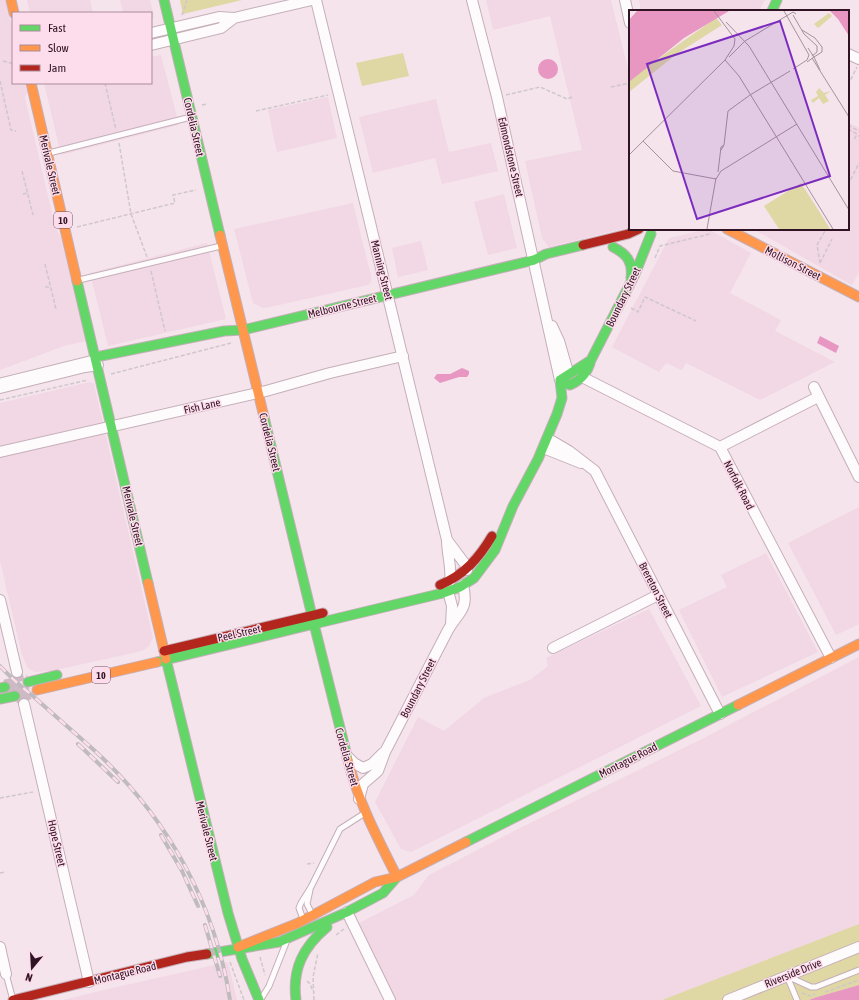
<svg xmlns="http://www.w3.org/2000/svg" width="859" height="1000" font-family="'Asap Condensed',sans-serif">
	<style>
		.built { fill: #f2d7e4 }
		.green { fill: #dfd7a4 }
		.water { fill: #e797c1 }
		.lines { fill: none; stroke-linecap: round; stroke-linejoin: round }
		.street-tunnel { stroke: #cebac4; stroke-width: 10; stroke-dasharray: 10 5; stroke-linecap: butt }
		.primary-tunnel { stroke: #cebac4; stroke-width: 15; stroke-dasharray: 15 8; stroke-linecap: butt }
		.lane-casing { stroke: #c5afb9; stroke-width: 7 }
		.street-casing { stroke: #c5afb9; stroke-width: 12 }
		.fast-casing { stroke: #c5afb9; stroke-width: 11 }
		.slow-casing { stroke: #c5afb9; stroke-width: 11 }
		.jam-casing { stroke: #c5afb9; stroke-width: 11 }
		.path { stroke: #cfc7cb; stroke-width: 1.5; stroke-dasharray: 4 2; stroke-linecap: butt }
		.lane { stroke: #fefbfc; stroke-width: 5 }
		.street { stroke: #fefbfc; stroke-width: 10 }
		.fast { stroke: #63d668; stroke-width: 9 }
		.slow { stroke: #ff974d; stroke-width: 9 }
		.jam { stroke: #b3261e; stroke-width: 9 }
		.rail-casing { stroke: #bfbabd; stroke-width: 4 }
		.rail { stroke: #fddceb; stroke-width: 2.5; stroke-dasharray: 8; stroke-linecap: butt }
		.labels { text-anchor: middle; stroke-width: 3; stroke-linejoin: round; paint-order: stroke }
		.shield { fill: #fddceb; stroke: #6e505f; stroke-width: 1 }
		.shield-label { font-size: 10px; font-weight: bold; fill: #301423 }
		.street-label { font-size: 11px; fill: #301423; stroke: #fddceb }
		.inset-river { fill: none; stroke: #e797c1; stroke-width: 2 }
		.inset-road { fill: none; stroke: #a6919c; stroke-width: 1 }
		.view { fill: #7b2cbf; fill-opacity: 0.15; stroke: #7b2cbf; stroke-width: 2 }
		.inset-edge { fill: none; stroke: #301423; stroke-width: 2 }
	</style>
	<rect width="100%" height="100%" fill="#f5e4ec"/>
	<path class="built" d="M0 0H6L13 31V83H25L27 92 25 98 55 226 61 238 86 341 64 346 0 370Z
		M27 0H90L93 13H30Z
		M120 0H150L154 16 151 21V13H123Z
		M486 0H611L630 77V227L549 247 542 238 525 161 582 150 550 16 493 30Z
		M639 0H765L759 11H641Z
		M161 55 179 125 61 155 44 83H151V57Z
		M328 97 337 138 277 152 268 110Z
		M436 99 449 152 491 143 498 171 442 184 435 158 373 173 359 117Z
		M848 122 859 128V272L852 285 753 229H848Z
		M504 194 517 248 488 255 474 202Z
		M353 203 371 276V282L368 285 270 307 263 308 253 303 234 229Z
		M708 229 751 253 730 293 781 320 775 331 835 362 760 400 686 363 682 370 666 363 659 372 612 347 669 238Z
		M421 241 428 270 398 277 392 248Z
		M207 243 226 319 108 346 90 273Z
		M90 382 94 384 153 638 149 646 142 651 51 671 35 672 28 668 22 655 0 561V403Z
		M859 507V624L836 635 788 543Z
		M766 553 818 652 722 697 679 610 727 587 721 575Z
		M649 609 701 706 411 852 401 849 375 802 418 717 444 731 484 698 530 680 548 666 546 658Z
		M859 657V924L662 1000H396L359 923 414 895 429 875 522 827 702 739Z
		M228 962 237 1000H63L104 990Z"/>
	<path class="green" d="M180 0H242L183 14Z
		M403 53 409 76 362 86 356 63Z
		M859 924V985L809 1000H662Z"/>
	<path class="water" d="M538 69a10 10 0 1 1 20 0a10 10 0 1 1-20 0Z
		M820 336 839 346 836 353 817 343Z
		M462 368 469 371V374L467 377H459L440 383 434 378 437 374H450Z
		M859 985V1000H809L814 998Z"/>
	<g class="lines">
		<path class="street-tunnel" d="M17 672 20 683"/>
		<path class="primary-tunnel" d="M5 687 28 682
			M15 696 37 690"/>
		<defs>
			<path id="lane" d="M49 153 191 117
				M79 280 221 246
				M0 381 94 358
				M310 890 307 904 312 914
				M303 919 299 908 301 903 311 887 340 829 365 813
				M6 974 13 1000
				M787 976 811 987H816L859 970
				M787 976 797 1000
				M261 999 269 986 286 943"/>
			<path id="street" d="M316 0 447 540C447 554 452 569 450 581
				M472 0 497 97 560 380
				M625 0 630 23
				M151 33 219 17 234 18 312 0
				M151 45 221 28 234 18
				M848 54 859 59
				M552 326 559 341 568 372
				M584 378 720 447 831 658
				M814 387 859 477
				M0 388 85 367 98 365
				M552 441 569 451 595 471 720 714
				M720 447 818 397
				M546 449 581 463
				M0 452 266 391 330 373 403 356
				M447 540 465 564 467 570
				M448 591 452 606 451 625
				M0 600 17 672
				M553 648 658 595
				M24 704 89 982
				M347 756 354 763 363 768 372 764 383 753
				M359 799 363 784 378 771 385 752 448 630C459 611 469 610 463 585
				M347 912 390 1000
				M0 947 6 974
				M728 1000 859 947"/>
			<path id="fast" d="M164 0 220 235
				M772 11 777 0
				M613 247C627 254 633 262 631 278
				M77 281 148 583
				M96 357 224 331 243 330 534 260 546 254 583 245
				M560 380 591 360 635 274 651 234
				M560 380 570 385C582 380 588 372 591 360
				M166 659 228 913 242 959 259 1000
				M157 662 314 624 264 417
				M28 682 57 675
				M0 688 5 687
				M0 699 15 696
				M348 760 314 624 443 593 460 587 474 578 495 550 513 506 538 459 557 414 562 398 560 380
				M466 842 738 705
				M207 954 279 942 347 912 383 893 397 877
				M296 1000C292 969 303 947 327 927"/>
			<path id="slow" d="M11 0 14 13
				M31 83 77 281
				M727 229 859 297
				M220 235 264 417
				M148 583 166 659
				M37 690 157 662
				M738 705 859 644
				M348 760C358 802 378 839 397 877
				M238 947 298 923 375 882 397 877 466 842"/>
			<path id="jam" d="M583 245 628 234 639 229
				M440 585C464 575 479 558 492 536
				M164 651 323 613
				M13 1000 187 957 207 954"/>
		</defs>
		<use href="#lane" class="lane-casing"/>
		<use href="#street" class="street-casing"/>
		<use href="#fast" class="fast-casing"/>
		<use href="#slow" class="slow-casing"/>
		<use href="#jam" class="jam-casing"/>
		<path class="path" d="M182 15 187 0
			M3 61 11 63 13 66
			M0 81 11 130 16 131
			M105 83 116 130
			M848 85 857 67
			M611 87 630 83
			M506 95 540 87 567 99 572 97
			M202 105 208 104
			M256 111 328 95
			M848 125 859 131
			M848 129 857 134 854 140
			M859 135V137
			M119 143 131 214 147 257
			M22 171 33 215
			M848 185 859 163
			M23 194 28 193
			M77 227 175 203 173 195 196 190
			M655 258 660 246 710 234
			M820 263 817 245 826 229
			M820 263 832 239
			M45 264 56 309
			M151 271 165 331
			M45 287H50
			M631 308 638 312 645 297 696 321
			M111 374 231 343
			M0 400 88 380
			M0 798 33 792
			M307 864 314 863
			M0 873 6 872
			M336 935 344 929
			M260 957 265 975
			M230 962 244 1000
			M307 981 310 984 313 991
			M825 992 859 980
			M802 993 811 996 815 994
			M314 1000 313 977 318 953"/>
		<use href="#lane" class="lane"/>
		<use href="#street" class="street"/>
		<use href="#fast" class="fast"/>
		<use href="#slow" class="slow"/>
		<use href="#jam" class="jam"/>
		<defs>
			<path id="rail" d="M0 666C10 677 22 687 34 697 54 715 75 733 95 751 167 817 215 903 230 1000
				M78 744 118 782
				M161 835 182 871 198 906
				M205 925 220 976"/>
		</defs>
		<use href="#rail" class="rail-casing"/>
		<use href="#rail" class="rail"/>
	</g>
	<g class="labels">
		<g class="shield">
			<rect x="54" y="212" width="18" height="16" rx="3"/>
			<rect x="92" y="667" width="18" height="16" rx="3"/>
		</g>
		<g class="shield-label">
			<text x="63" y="224">10</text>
			<text x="101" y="679">10</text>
		</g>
		<g class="street-label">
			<text transform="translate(194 127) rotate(77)" y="4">Cordelia Street</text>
			<text transform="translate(511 157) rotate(77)" y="4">Edmondstone Street</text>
			<text transform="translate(50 165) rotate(77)" y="4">Merivale Street</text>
			<text transform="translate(793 263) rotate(27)" y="4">Mollison Street</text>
			<text transform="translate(382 270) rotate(76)" y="4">Manning Street</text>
			<text transform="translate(623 297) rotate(-64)" y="4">Boundary Street</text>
			<text transform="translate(342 306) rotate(-14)" y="4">Melbourne Street</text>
			<text transform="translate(202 406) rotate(-13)" y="4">Fish Lane</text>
			<text transform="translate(270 442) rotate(76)" y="4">Cordelia Street</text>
			<text transform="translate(739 485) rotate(63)" y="4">Norfolk Road</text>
			<text transform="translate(133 516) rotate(77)" y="4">Merivale Street</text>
			<text transform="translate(656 590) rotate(63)" y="4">Brereton Street</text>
			<text transform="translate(239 633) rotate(-13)" y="4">Peel Street</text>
			<text transform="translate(418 688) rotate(-63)" y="4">Boundary Street</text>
			<text transform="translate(347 757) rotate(74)" y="4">Cordelia Street</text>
			<text transform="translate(628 760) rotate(-27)" y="4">Montague Road</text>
			<text transform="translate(207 831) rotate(76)" y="4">Merivale Street</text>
			<text transform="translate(57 843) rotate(77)" y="4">Hope Street</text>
			<text transform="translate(125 973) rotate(-14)" y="4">Montague Road</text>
			<text transform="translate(793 973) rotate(-22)" y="4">Riverside Drive</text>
		</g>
	</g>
	<g transform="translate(629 10)">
		<rect width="220" height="220" fill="#f5e4ec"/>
		<path d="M200 3 203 6 189 18 185 14ZM87 8 93 15 49 43 0 82V72L12 61ZM190 78 195 83 202 81 196 85 200 91 194 94 190 88 184 93 182 90 189 86 187 82ZM172 173 193 206 201 219H150L135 196Z" fill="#dfd7a4"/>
		<path d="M8 1H100L55 28 0 72V10ZM201 1H220V26L209 9Z" fill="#e797c1"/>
		<path class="inset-river" d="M0 37 50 1M0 40 55 1"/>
		<path class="inset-road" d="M85 1 106 29 105 36 96 50 110 66 204 219M155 1 180 45 178 50 164 59M164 5 175 24 188 36V42L183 46M97 12 120 36 220 200M173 20 186 28 193 37V42L185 47 191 60M116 31 164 2 167 4M100 47 116 31M183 48 220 107M178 52 185 47 179 38M121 85 161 61M14 131 44 161 87 169M92 140 95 135 99 101 121 85M0 145 96 50M89 162 92 137 95 135M87 169 92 161 168 114M78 219 87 168"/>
		<path class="view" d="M151 11 201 166 68 209 18 54Z"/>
		<rect width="220" height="220" class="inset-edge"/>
	</g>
	<rect x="12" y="12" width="140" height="72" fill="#fddceb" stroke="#ab8c9b"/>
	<rect x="20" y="25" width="20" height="6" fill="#63d668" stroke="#ab8c9b"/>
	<text x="48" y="32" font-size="12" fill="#301423">Fast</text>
	<rect x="20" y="45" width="20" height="6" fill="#ff974d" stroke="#ab8c9b"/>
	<text x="48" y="52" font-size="12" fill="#301423">Slow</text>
	<rect x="20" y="65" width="20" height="6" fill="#b3261e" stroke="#ab8c9b"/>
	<text x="48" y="72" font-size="12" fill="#301423">Jam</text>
	<g transform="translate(32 968) rotate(198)" stroke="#fddceb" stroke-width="3" paint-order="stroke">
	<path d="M0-3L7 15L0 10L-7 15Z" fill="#301423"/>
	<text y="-6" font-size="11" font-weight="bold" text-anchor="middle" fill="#301423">N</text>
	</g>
</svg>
